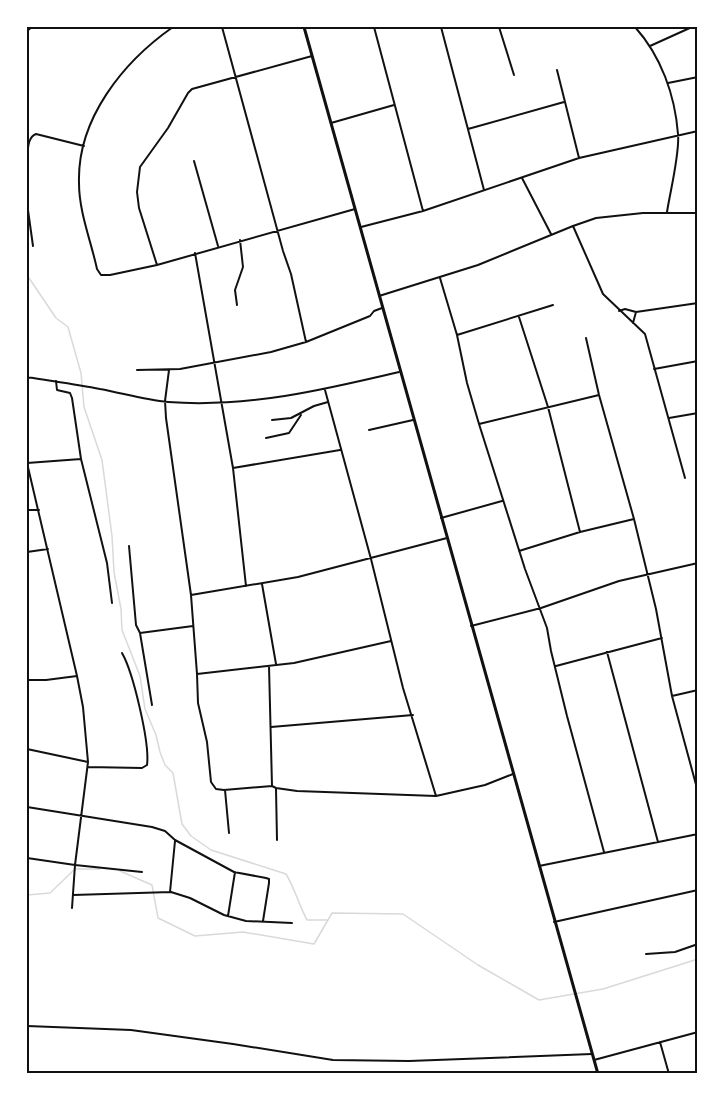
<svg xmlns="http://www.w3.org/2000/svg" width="725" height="1101" font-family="Figtree,sans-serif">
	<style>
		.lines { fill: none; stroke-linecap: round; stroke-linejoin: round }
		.stream { stroke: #d9d9d9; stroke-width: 1.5 }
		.minor { stroke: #111; stroke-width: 2 }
		.tertiary { stroke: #111; stroke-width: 2 }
		.secondary { stroke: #111; stroke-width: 3 }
		.neatline { fill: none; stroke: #111; stroke-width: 2 }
	</style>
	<rect width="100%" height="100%" fill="#fff"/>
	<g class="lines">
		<path class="stream" d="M27 275 56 318 68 327 81 373 84 407 102 460 112 536 114 572 121 609 122 630 140 676 145 709 156 735 160 752 165 765 173 773 182 824 191 836 211 850 286 874C295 889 299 905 307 920H328
			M697 643 698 649
			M120 871 152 885 158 918 195 936 243 932 314 944 332 913 403 914 478 965 539 1000 603 989 698 959
			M27 895 50 893 75 869H100"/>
		<path class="minor" d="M173 27C123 62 77 119 79 183 79 212 91 241 97 269L101 275H110L157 265 355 209
			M222 27 283 251 291 274 306 342
			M374 27 423 211
			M441 27 484 190
			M499 27 514 75
			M635 27C661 56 675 95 678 134 680 153 670 192 667 212
			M27 31 32 27
			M650 46 692 27
			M557 70 579 158
			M668 83 698 77
			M331 123 394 105
			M468 129 564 102
			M27 157C28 148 28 137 36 134L84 146
			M194 161 218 246
			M522 178 551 234
			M27 203 33 246
			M573 226 603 294 645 334 685 478
			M361 227 423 211 579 158 698 131
			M195 253 233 468 246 586
			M157 265 139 208 137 192 140 167 168 128 188 93 192 89 312 56
			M440 278 457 335 467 383 479 424 525 569 547 628 551 651 567 716 604 852
			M237 305 235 290 243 267 240 240
			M619 311 625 309 636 312 698 303
			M519 317 548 407 580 532
			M633 323 636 312
			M457 335 553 305
			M586 338 599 395 634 519 656 609 672 696 698 792
			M654 369 698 361
			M137 370 180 369 271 352 306 342 370 316 374 311 382 308
			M169 370 165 401 166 418 191 595 197 674 198 703 207 742 211 782 216 789 224 790 272 786 276 788 297 791 436 796 485 785 513 774
			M27 377C51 381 76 384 100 389 122 393 145 400 168 402 247 408 323 390 399 372
			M56 381 57 390 70 393 72 398 81 459
			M27 388 28 377
			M325 390 371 559 403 688 436 796
			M669 418 698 413
			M272 420 291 418 314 406 328 402
			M479 424 599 395
			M369 430 413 420
			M266 438 289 433 301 415
			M27 463 77 676 83 707 88 762 75 865 27 858
			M27 463 81 459 107 563 112 603
			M233 468 340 450
			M27 510H39
			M441 518 502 501
			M129 546 136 625 140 633 152 705
			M519 551 580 532 634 519
			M27 552 48 549
			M262 584 276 664
			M191 595 298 577 447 538
			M471 626 541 608 619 581 698 563
			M140 633 193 626
			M607 652 658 842
			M269 666 272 786
			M556 666 662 638
			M197 674 294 663 391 641
			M27 680H46L77 676
			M672 696 698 690
			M271 727 413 715
			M27 749 88 762
			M88 767 142 768 147 765C150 743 133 672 122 653
			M276 789 277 840
			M225 790 229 833
			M27 807 152 827 165 831 175 840 234 872 266 878 269 879V883L263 921
			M539 866 698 834
			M170 892 175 841
			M73 895 171 892 190 898 224 915 246 921 292 923
			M72 908 75 865 142 872
			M228 916 235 872
			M554 922 698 890
			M646 954 675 952 698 944
			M27 1026 131 1030 233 1044 333 1060 409 1061 592 1054
			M660 1042 669 1074
			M594 1060 698 1032"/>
		<path class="tertiary" d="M379 296 478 265 573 226 596 218 643 213H698"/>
		<path class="secondary" d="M304 27 598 1074"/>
	</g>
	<rect width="725" height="1101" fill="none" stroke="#ffffff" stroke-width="57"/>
	<rect x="28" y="28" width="668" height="1044" class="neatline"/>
</svg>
